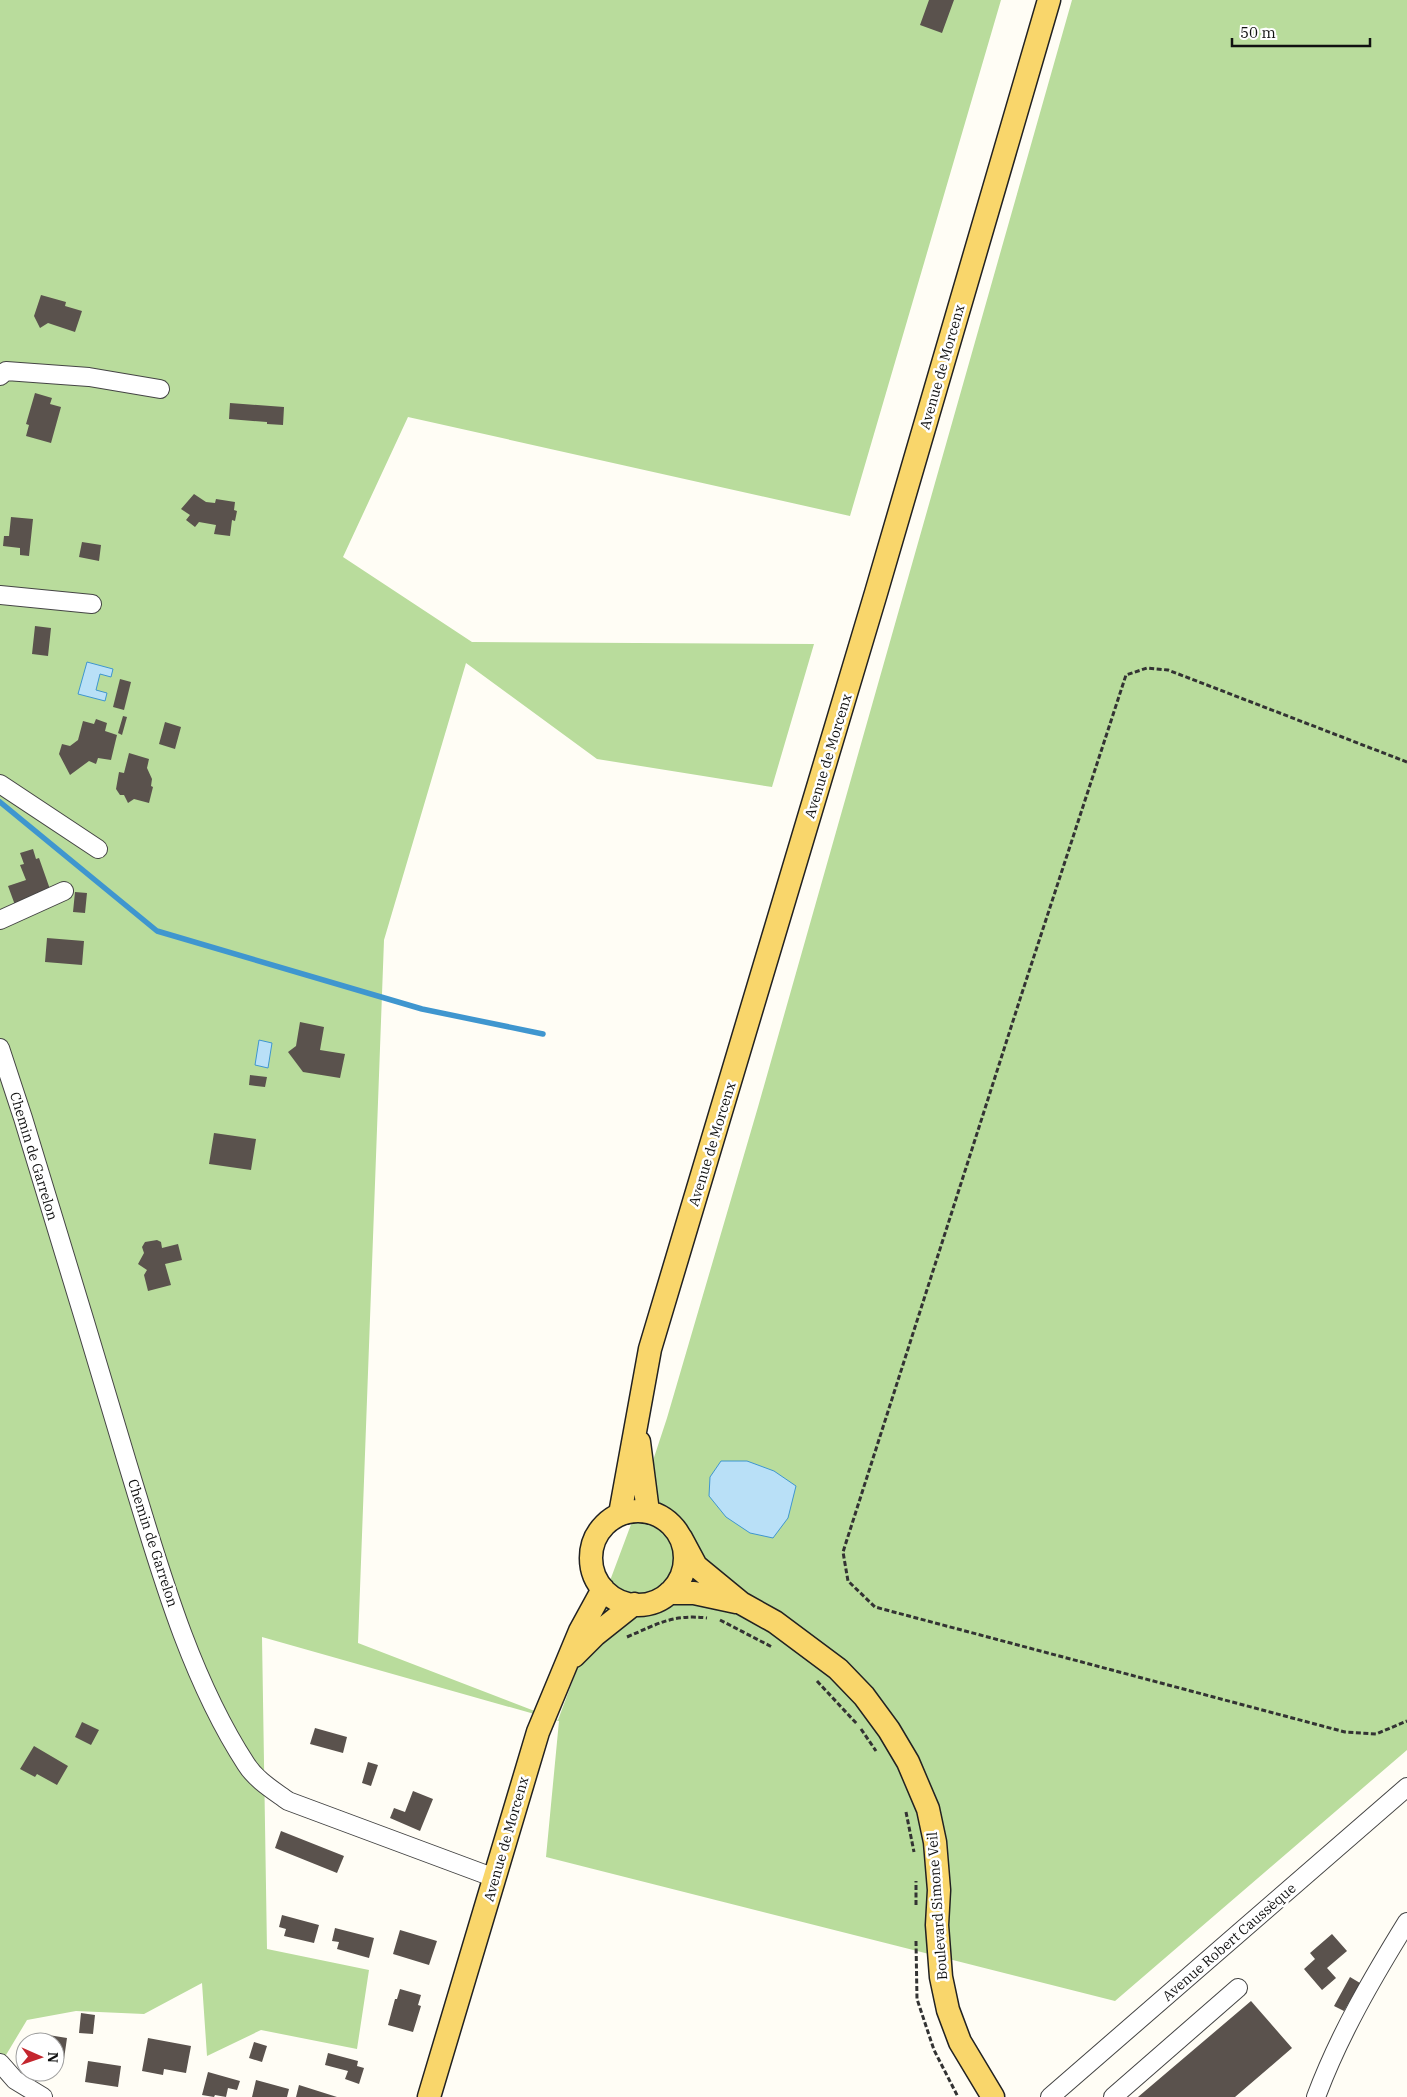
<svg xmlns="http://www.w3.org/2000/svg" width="1407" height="2097" font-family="'IBM Plex Serif',serif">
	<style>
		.forest { fill: #b9dc9c }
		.water { fill: #b9e0f7; stroke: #3f96cf }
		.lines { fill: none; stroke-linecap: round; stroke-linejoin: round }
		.stream { stroke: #3f96cf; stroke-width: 5.5 }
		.building { fill: #5a524d }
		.minor-casing { stroke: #444; stroke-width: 20 }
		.major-casing { stroke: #222; stroke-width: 25 }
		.path { stroke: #333; stroke-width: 3; stroke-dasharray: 5 2.5; stroke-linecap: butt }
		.minor { stroke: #fff; stroke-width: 18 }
		.major { stroke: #f9d66b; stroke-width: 22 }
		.labels { text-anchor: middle; stroke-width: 5; stroke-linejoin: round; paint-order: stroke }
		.street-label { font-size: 14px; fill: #111; stroke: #fff }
	</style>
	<rect width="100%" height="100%" fill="#fffdf5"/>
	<path class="forest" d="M0 0H1001L850 516 408 417 343 557 472 642 814 644 772 787 597 759 466 663 384 940 358 1643 558 1720 639 1503 667 1418 758 1107 1072 0H1407V1750L1115 2001 546 1857 559 1721 262 1637 267 1949 369 1970 357 2049 261 2030 207 2056 202 1983 144 2014 76 2011 27 2020 0 2065Z"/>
	<path class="water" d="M87 662 113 669 111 677 100 674 96 690 107 693 105 701 78 694Z
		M259 1040 272 1043 268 1068 255 1065Z
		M721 1461H747L774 1471 796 1486 788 1518 773 1538 750 1533 726 1517 709 1496 710 1477Z"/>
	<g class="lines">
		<path class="stream" d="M0 802 157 931 422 1009 543 1034"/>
	</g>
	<path class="building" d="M929 0H954L942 33 920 25Z
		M41 295 66 302 65 306 82 311 75 332 48 323 40 328 34 316Z
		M35 393 52 398 50 404 61 407 51 443 26 436 29 425 26 424Z
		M230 403 284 407 283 425 267 424V422L229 419Z
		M194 494 206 502 215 503 216 499 235 502 234 510 237 511 235 521 232 520 230 536 214 534 216 525 199 522 195 527 186 520 190 515 181 509Z
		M11 517 33 519 29 556 20 555V548L3 546 4 536H9Z
		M82 542 101 545 99 561 79 557Z
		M35 626 51 628 48 656 32 654Z
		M120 679 131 682 124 710 113 707Z
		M123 716 127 717 122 735 118 733Z
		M96 719 107 723 105 731 117 735 111 760 98 758 96 764 89 761 70 775 59 754 62 744 70 746 78 740 83 721 94 724Z
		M165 722 181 727 175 749 159 744Z
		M129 753 149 759 147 768 152 779 151 786 153 787 149 803 134 799 128 803 124 795H120L116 789 119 772 124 773Z
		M33 849 36 859 39 858 51 892 15 905 8 886 26 880 20 865 24 864 20 853Z
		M75 892 87 893 85 913 73 912Z
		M47 938 84 941 82 965 45 962Z
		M300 1022 324 1027 320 1050 345 1054 340 1078 303 1072 288 1052 296 1046Z
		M250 1075 267 1077 265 1087 249 1085Z
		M214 1133 256 1139 251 1170 209 1164Z
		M157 1240 161 1242 162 1248 178 1244 182 1260 165 1264 171 1285 148 1291 144 1275 147 1270 138 1264 144 1253 142 1247 145 1242Z
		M82 1722 99 1730 91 1745 75 1737Z
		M315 1728 347 1737 343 1753 310 1744Z
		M34 1746 68 1766 57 1785 37 1774 35 1777 20 1769Z
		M368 1762 378 1765 371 1786 362 1783Z
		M413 1791 433 1799 420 1831 390 1818 394 1808 405 1812Z
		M281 1831 344 1856 337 1873 275 1848Z
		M282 1915 319 1925 314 1943 284 1936 286 1929 279 1927Z
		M335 1928 374 1938 369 1958 337 1949 339 1942 332 1941Z
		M400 1930 437 1941 429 1965 393 1954Z
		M1332 1934 1347 1951 1327 1968 1336 1978 1322 1990 1304 1969 1315 1959 1310 1953Z
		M1350 1977 1360 1983 1344 2011 1334 2006Z
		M400 1989 421 1995 418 2005 421 2006 413 2032 388 2025 395 1999H397Z
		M1251 2001 1292 2048 1235 2097H1138Z
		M81 2013 95 2015 93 2034 79 2033Z
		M36 2033 67 2038 64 2059 55 2057V2042H34Z
		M148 2038 191 2046 186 2073 164 2069 163 2075 142 2071Z
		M254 2042 267 2046 262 2062 249 2058Z
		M328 2053 358 2061 357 2066 364 2068 359 2084 345 2079 348 2071 325 2065Z
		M88 2061 121 2066 118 2087 85 2082Z
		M208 2072 240 2081 237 2090 228 2088 226 2097 215 2095 214 2097 202 2095Z
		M256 2080 289 2089 287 2097H252Z
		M299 2085 337 2097H296Z"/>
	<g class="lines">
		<defs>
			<path id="minor" d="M0 376 6 371 89 377 160 389
				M0 595 92 604
				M0 784 98 849
				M0 920 64 891
				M0 1048 23 1118C58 1233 93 1347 127 1462 158 1563 188 1675 246 1764 256 1780 273 1790 288 1801L495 1878
				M0 2063 15 2080 43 2097
				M1050 2097 1407 1787
				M1113 2097 1238 1988
				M1316 2097C1339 2035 1373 1977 1407 1922"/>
			<path id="major" d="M639 1442 648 1512
				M591 1558a47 47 0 1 1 94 0a47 47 0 1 1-94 0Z
				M620 1514 650 1349 876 593 1049 0
				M681 1538 696 1566 741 1603 775 1622 838 1669 864 1696 889 1730 908 1762 928 1809 935 1842 939 1890 937 1925 941 1977 948 2010 960 2042 993 2097
				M669 1593H694L736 1602
				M574 1656 595 1635 634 1604
				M429 2097 538 1732 580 1631 603 1589"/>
		</defs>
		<use href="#minor" class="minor-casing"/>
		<use href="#major" class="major-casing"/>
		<path class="path" d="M1407 762 1168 670 1147 668 1126 675 1021 996 843 1552 848 1581 875 1607 1345 1732 1376 1734 1407 1721
			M720 1620 772 1647
			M627 1637C658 1624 672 1614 707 1618
			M817 1681 857 1724
			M861 1729 876 1751
			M906 1812 914 1852
			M916 1905V1881
			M916 1941 917 1999 934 2050 958 2097"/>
		<use href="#minor" class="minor"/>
		<use href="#major" class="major"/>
	</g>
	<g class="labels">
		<g class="street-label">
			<text transform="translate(942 367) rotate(-74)" y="5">Avenue de Morcenx</text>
			<text transform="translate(828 756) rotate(-73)" y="5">Avenue de Morcenx</text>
			<text transform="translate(712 1144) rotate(-73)" y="5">Avenue de Morcenx</text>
			<text transform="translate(34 1156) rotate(73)" y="5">Chemin de Garrelon</text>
			<text transform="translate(153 1543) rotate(72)" y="5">Chemin de Garrelon</text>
			<text transform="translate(506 1839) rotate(-74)" y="5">Avenue de Morcenx</text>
			<text transform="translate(937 1906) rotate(-94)" y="5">Boulevard Simone Veil</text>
			<text transform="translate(1229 1942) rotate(-41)" y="5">Avenue Robert Caussèque</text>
		</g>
	</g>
	<g transform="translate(40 2057) rotate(92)"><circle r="24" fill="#ffffff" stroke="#a0a0a0"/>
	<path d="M0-4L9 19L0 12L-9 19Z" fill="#c4262e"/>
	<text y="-8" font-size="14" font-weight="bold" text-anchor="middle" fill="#111111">N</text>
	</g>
	<path d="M1232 38v8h138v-8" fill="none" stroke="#111111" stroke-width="2.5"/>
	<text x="1240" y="38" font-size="15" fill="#111111" stroke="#ffffff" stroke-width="4" paint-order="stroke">50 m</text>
</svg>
